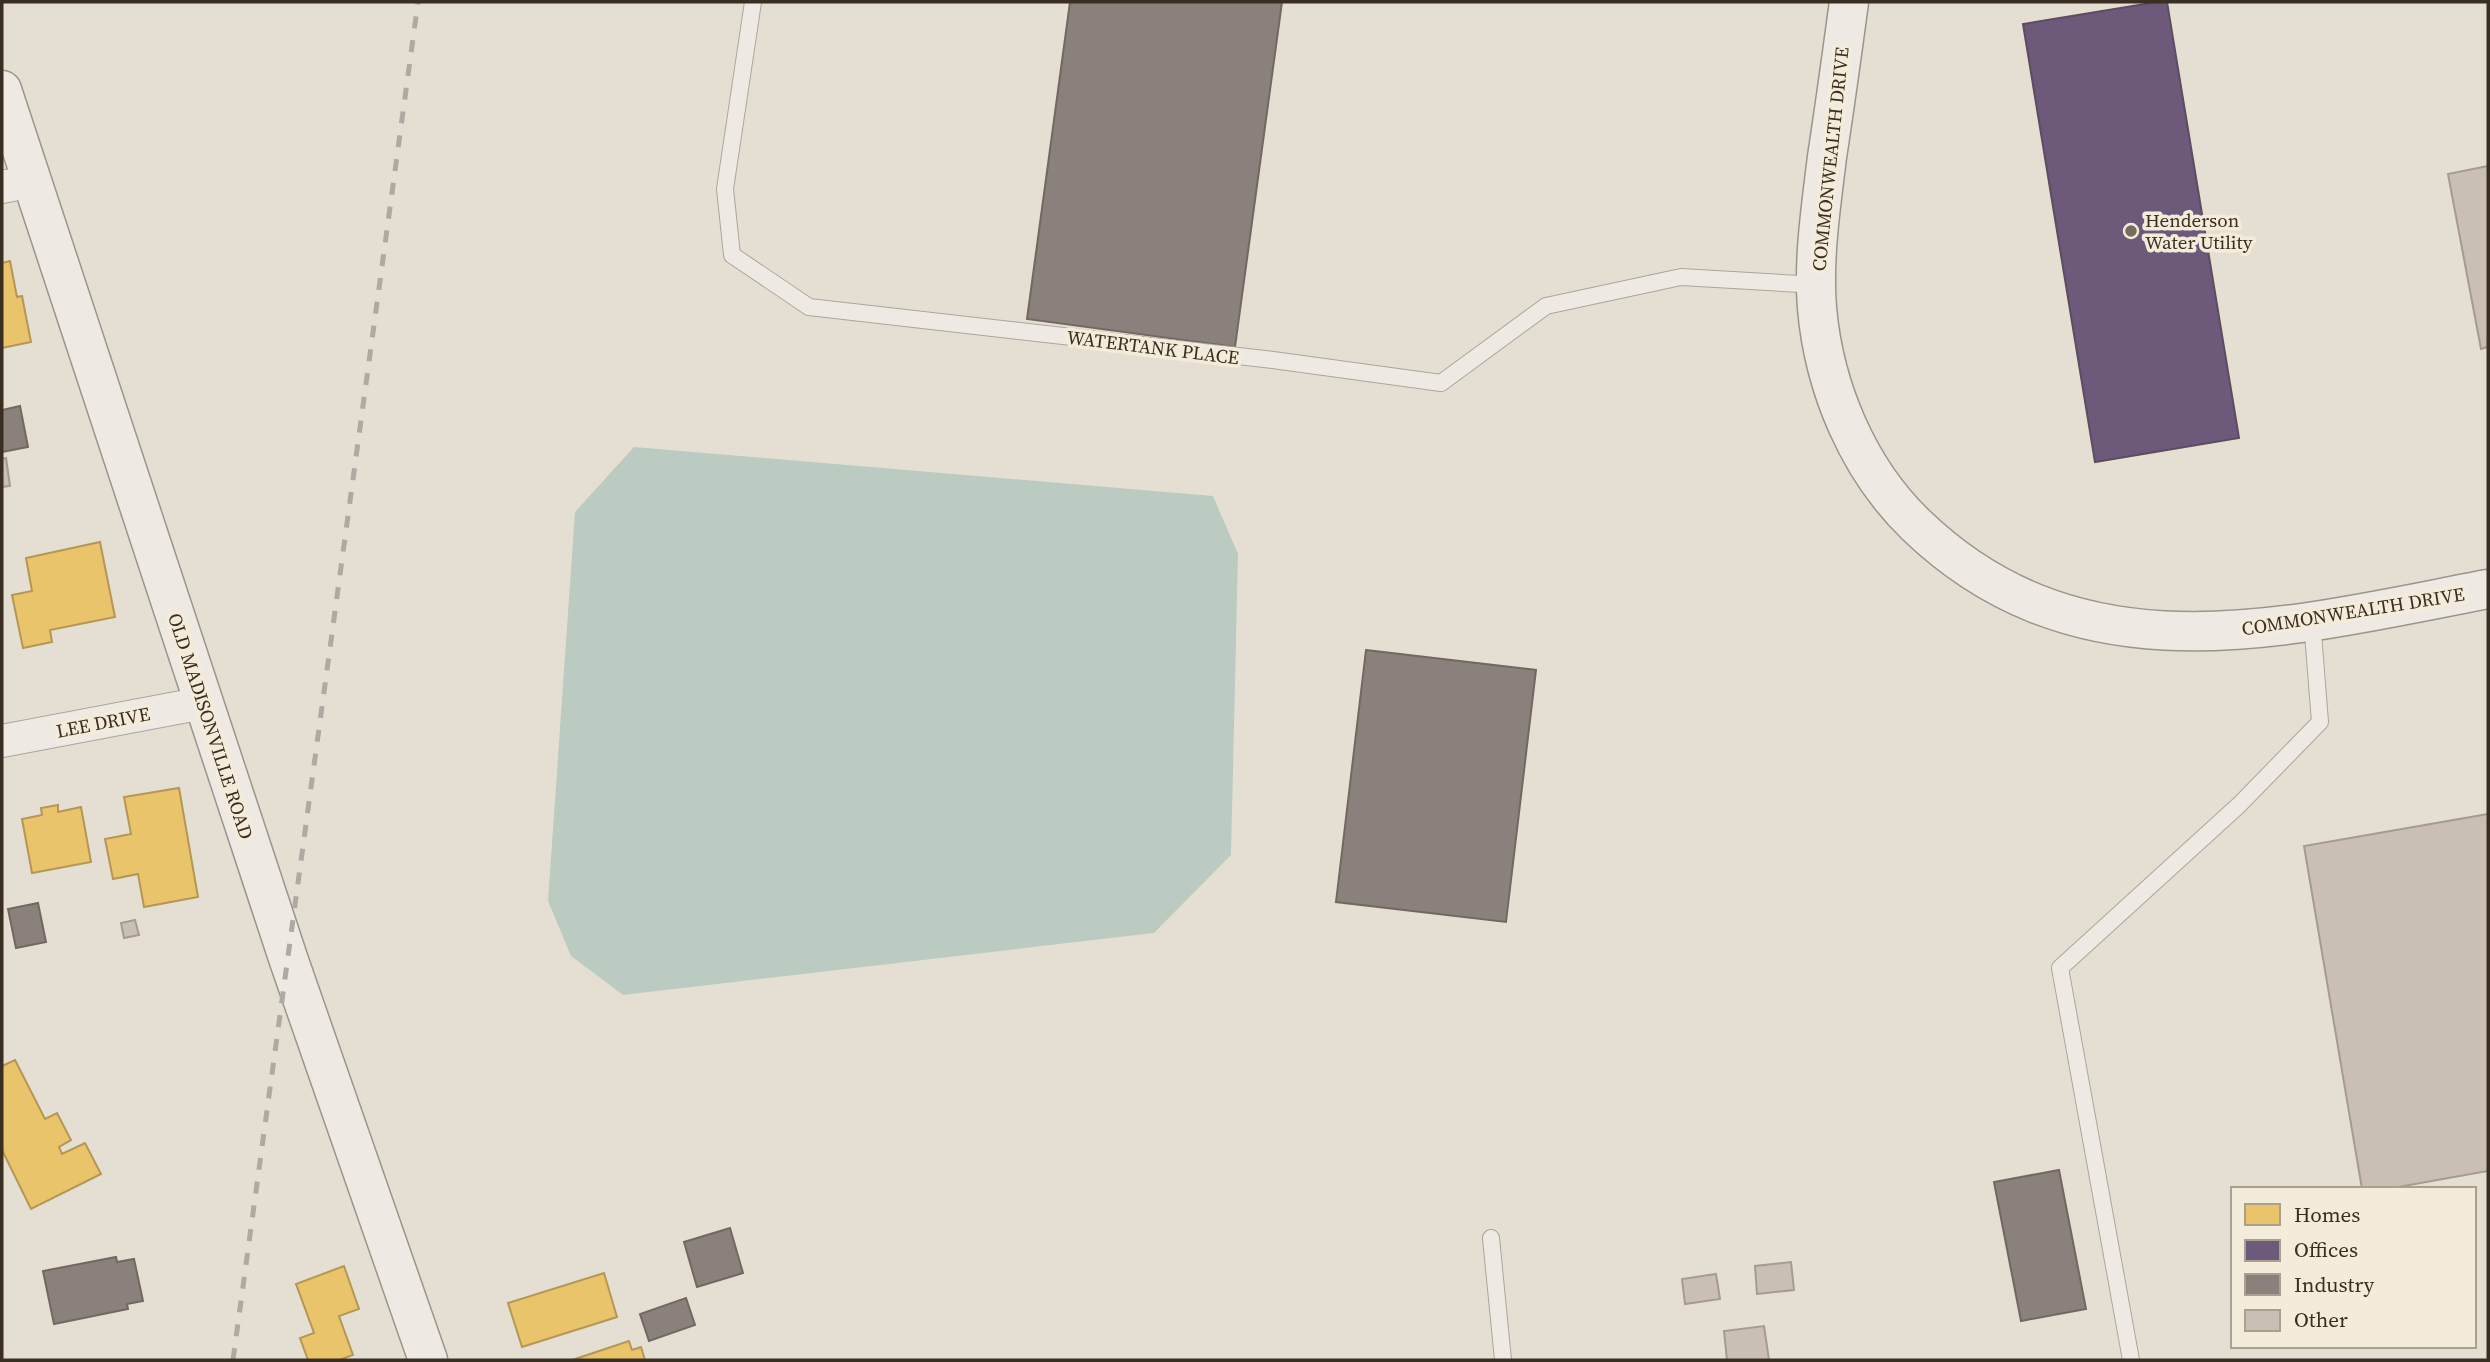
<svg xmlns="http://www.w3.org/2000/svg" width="2490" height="1362" font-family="'Source Serif 4',serif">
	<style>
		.water { fill: #bccbc2 }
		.homes { fill: #e9c46a; stroke: #b49754; stroke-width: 2 }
		.offices { fill: #6d597a; stroke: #5e4c60; stroke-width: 2 }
		.industry { fill: #8a817c; stroke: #726861; stroke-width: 2 }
		.building { fill: #c9bfb4; stroke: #a69b91; stroke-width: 2 }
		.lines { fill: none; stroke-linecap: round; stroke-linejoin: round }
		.lane-casing { stroke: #aba59b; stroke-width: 18 }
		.street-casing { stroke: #aba59b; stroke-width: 34 }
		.secondary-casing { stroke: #9b948b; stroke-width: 41 }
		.lane { stroke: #eeeae3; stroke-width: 16 }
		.street { stroke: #eeeae3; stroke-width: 32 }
		.secondary { stroke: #eeeae3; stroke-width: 38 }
		.rail { stroke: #ada9a3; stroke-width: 5; stroke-dasharray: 12 12; stroke-linecap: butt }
		.poi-dot { fill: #766c60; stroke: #f4ecda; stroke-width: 2.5 }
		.labels { text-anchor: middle; stroke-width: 7; stroke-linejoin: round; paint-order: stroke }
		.street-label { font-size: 19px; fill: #3a2e22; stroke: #f4ecda }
		.poi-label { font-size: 19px; fill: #3a2e22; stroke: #f4ecda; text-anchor: start }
	</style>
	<rect width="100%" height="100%" fill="#e5dfd3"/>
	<path class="water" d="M634 447 1213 496 1238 554 1231 855 1154 933 623 995 571 956 548 901 575 512Z"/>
	<path class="homes" d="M10 261 17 297 22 296 31 342 2 348V263Z
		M100 542 115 617 50 630 52 642 23 648 12 595 32 591 26 558Z
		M179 788 198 897 144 907 138 874 113 879 105 839 131 834 124 797Z
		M58 805V812L81 807 91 862 32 873 22 819 42 815 41 808Z
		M15 1060 45 1119 57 1113 71 1140 59 1147 62 1154 85 1143 101 1174 31 1209 2 1150V1066Z
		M344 1266 359 1309 339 1316 353 1355 339 1360H308L300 1338 314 1333 296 1284Z
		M604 1273 617 1317 522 1347 508 1303Z
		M629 1341 632 1350 641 1347 645 1360H572Z"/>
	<path class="offices" d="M2157 2H2167L2239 438 2095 462 2023 24Z"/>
	<path class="industry" d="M1070 2H1282L1235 347 1027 319Z
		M20 406 28 447 2 452V410Z
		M1366 650 1536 670 1506 922 1336 902Z
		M38 903 46 942 16 948 8 909Z
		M2059 1170 2086 1309 2021 1321 1994 1182Z
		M730 1228 743 1273 697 1287 684 1242Z
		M116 1257 117 1262 134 1259 143 1301 127 1304 128 1309 54 1324 43 1271Z
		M686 1298 695 1325 649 1341 640 1314Z"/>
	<path class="building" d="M2488 166V347L2481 349 2448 174Z
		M6 458 10 486 2 487V459Z
		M2488 814V1171L2387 1189H2362L2304 846Z
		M135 920 139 935 124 938 121 923Z
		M1791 1262 1794 1290 1757 1294 1755 1266Z
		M1716 1274 1720 1299 1685 1304 1682 1279Z
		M1764 1326 1769 1360H1727L1724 1331Z"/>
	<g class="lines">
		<defs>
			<path id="lane" d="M753 2 725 189 732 255 809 307 1273 360 1441 383 1546 306 1681 277 1817 285
				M1491 1238 1503 1360
				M2131 1360 2060 968 2239 805 2320 722 2312 621"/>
			<path id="street" d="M2 187 32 181
				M2 741 203 703"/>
			<path id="secondary" d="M1849 2C1842 54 1835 105 1827 157 1821 207 1813 258 1817 308 1824 388 1858 469 1916 525 2082 685 2287 627 2488 589
				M2 90 288 958 428 1360"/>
		</defs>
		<use href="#lane" class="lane-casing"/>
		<use href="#street" class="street-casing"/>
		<use href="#secondary" class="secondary-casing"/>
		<use href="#lane" class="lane"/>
		<use href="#street" class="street"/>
		<use href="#secondary" class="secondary"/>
		<path class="rail" d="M233 1360 418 2"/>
	</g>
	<circle class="poi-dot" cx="2131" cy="231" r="7"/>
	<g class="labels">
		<g class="street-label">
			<text transform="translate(1830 159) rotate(-84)" y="7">COMMONWEALTH DRIVE</text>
			<text transform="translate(1153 347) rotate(7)" y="7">WATERTANK PLACE</text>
			<text transform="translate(2353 611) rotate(-9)" y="7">COMMONWEALTH DRIVE</text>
			<text transform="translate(103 722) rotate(-11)" y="7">LEE DRIVE</text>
			<text transform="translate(211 726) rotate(72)" y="7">OLD MADISONVILLE ROAD</text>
		</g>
		<g class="poi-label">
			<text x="2145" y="227">Henderson<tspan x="2145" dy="22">Water Utility</tspan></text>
		</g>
	</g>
	<rect width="2490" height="1362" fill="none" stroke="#3a2e22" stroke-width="7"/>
	<rect x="2231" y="1187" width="245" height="161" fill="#f4ecda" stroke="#aaa090" stroke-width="2"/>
	<rect x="2245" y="1204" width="35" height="21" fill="#e9c46a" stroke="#aaa090" stroke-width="2"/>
	<text x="2294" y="1222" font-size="21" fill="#3a2e22">Homes</text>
	<rect x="2245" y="1240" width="35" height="21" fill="#6d597a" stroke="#aaa090" stroke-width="2"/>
	<text x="2294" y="1257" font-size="21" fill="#3a2e22">Offices</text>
	<rect x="2245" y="1274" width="35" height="21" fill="#8a817c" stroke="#aaa090" stroke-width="2"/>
	<text x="2294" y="1292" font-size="21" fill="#3a2e22">Industry</text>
	<rect x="2245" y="1310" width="35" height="21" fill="#c9bfb4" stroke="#aaa090" stroke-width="2"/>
	<text x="2294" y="1327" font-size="21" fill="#3a2e22">Other</text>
</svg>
